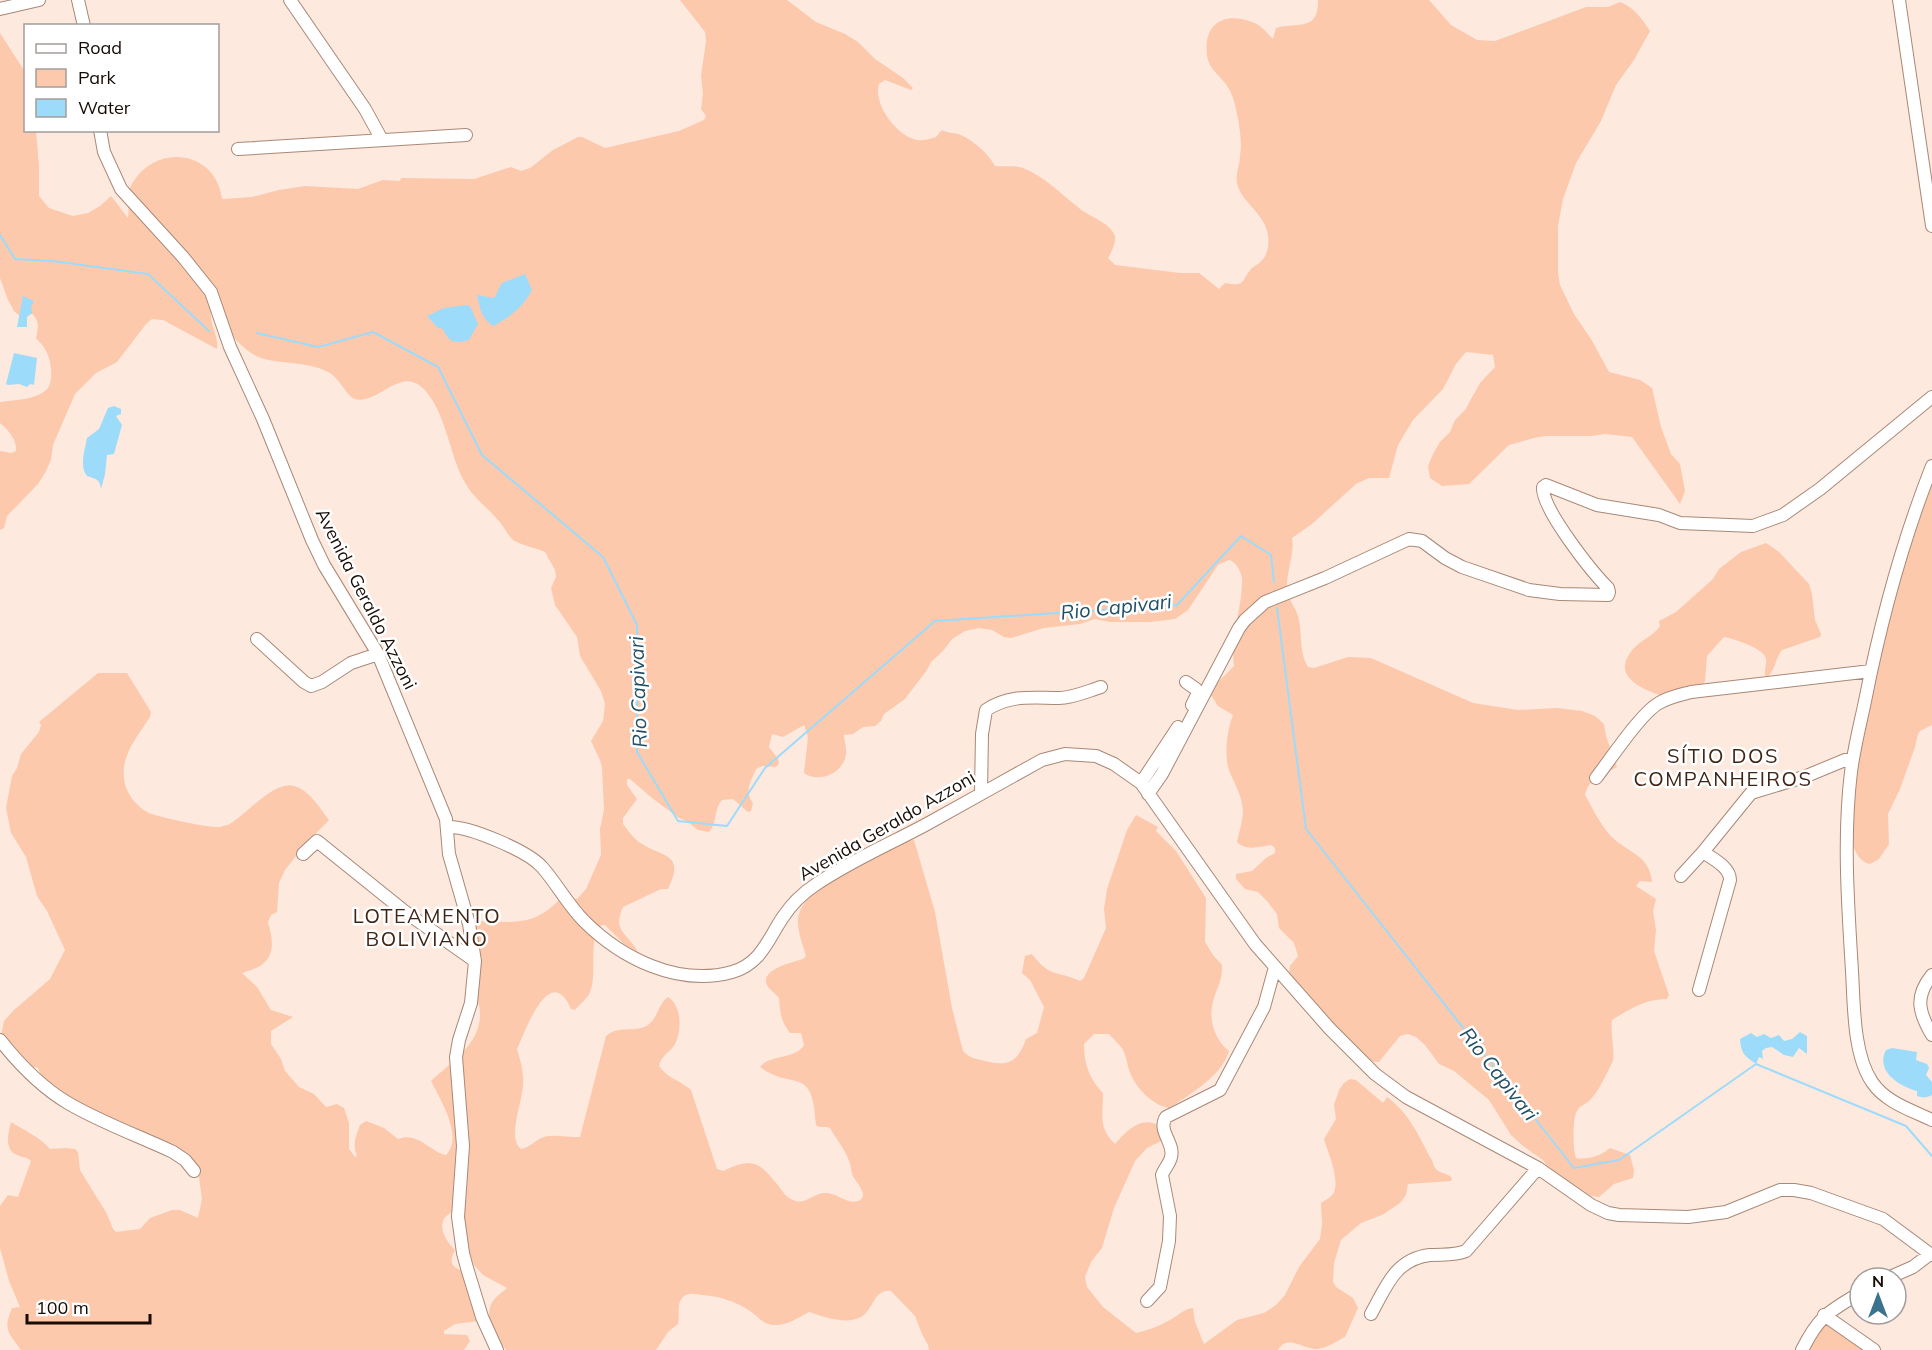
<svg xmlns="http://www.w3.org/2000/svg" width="1932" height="1350" font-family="Mulish,sans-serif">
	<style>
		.green { fill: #fcc9ad }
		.water { fill: #9ddbfa }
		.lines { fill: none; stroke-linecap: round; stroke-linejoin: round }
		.stream { stroke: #9ddbfa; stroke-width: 2 }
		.minor-casing { stroke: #a88876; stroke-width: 14 }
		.minor { stroke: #fff; stroke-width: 12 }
		.labels { text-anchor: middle; stroke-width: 5; stroke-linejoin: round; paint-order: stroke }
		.street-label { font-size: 18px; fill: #160b05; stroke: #fff }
		.water-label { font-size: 20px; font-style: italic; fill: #215066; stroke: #fff }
		.neighbourhood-label { font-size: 20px; letter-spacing: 1.5px; fill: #3f2516; stroke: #fff }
	</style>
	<rect width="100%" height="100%" fill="#fee9de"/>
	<path class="green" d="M680 0H787L816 22 845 34 858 42 875 59 903 78 913 88 911 90 885 80 879 84C873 105 897 136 917 140 923 141 930 139 936 137L942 130C948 134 955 132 961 135 975 142 987 152 995 166 1004 167 1014 165 1023 168 1044 176 1061 194 1079 208 1089 217 1110 222 1115 236 1116 243 1111 253 1108 258L1115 265 1180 273H1199L1219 289 1225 283C1247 287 1240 281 1252 268 1256 265 1260 263 1263 259 1266 256 1267 251 1268 247 1273 216 1241 205 1237 183 1235 174 1240 165 1240 156 1242 144 1240 127 1237 115 1236 107 1233 96 1229 89 1223 77 1209 71 1207 55 1203 24 1224 11 1252 22 1261 25 1267 33 1273 39L1276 28C1297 22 1319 32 1318 0H1429L1451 25 1477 40 1495 41 1586 7H1608L1620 2C1634 7 1642 19 1650 31L1634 60 1616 85 1601 121 1576 163 1563 199 1558 226V273L1560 285 1574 314 1591 339 1609 372 1640 380 1652 388 1661 427 1671 454 1680 464 1685 491 1680 504 1632 437 1605 434 1592 436H1546L1534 438 1509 445 1469 484 1442 486 1430 478 1428 466 1433 454 1440 442 1450 432 1455 420 1465 410 1480 383 1495 367 1493 355 1466 352 1456 364 1443 389 1413 420 1398 445 1389 478H1369L1356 484 1312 524 1292 538C1295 555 1286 571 1287 589 1288 600 1295 606 1298 616 1303 633 1298 650 1308 667L1314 668 1348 657 1371 658 1473 703 1518 710 1557 708 1582 711 1595 716 1604 724 1606 736 1617 767C1604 774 1588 779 1585 795 1593 809 1600 824 1610 835 1625 852 1650 854 1652 882L1640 881 1636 886 1656 899 1653 911 1656 930 1654 951 1669 995 1667 999C1645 999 1630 1009 1612 1020 1610 1034 1615 1048 1613 1061 1606 1074 1601 1088 1591 1099 1587 1104 1580 1105 1577 1111 1572 1119 1573 1150 1576 1158 1587 1160 1601 1156 1610 1148L1630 1155 1634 1170 1633 1178 1614 1184 1599 1197 1584 1195 1554 1176 1543 1160 1523 1146 1511 1135 1489 1100 1454 1071 1439 1064 1425 1045 1416 1037 1408 1034 1400 1036 1379 1062H1374L1365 1057 1305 1003 1289 973 1290 966 1298 956 1294 943 1279 928 1277 914 1267 901 1258 892 1245 889 1236 879V874L1252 871 1266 858 1275 853V848L1271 845C1259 847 1246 851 1237 842 1239 832 1243 821 1243 810 1241 792 1234 784 1229 770 1224 755 1227 730 1233 715L1218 706 1211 695 1214 686 1234 666C1230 637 1241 612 1242 584 1243 575 1238 563 1229 560L1218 565 1188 610 1175 619 1150 622H1110L1095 619 1080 624 1044 628 1011 638 1004 637 992 630 979 628 965 631 952 639 943 651 931 662 927 670 905 699 884 714 881 721 875 726 863 727 853 734 844 735C844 741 847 748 846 754 844 773 819 784 804 773L808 737 804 725 783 737 772 734 769 747 778 759 779 764 776 767 762 766 756 769C751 781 744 791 753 803L751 811 748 812 733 799 722 800C713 810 718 822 709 832L698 830 688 822 679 818 652 798 630 779H627V785L637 799 623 818V824C628 830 633 838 639 842 662 858 686 852 668 889H661L623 907C612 932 627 932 638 952L624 944 605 925H602C587 935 598 973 590 992 588 998 579 1005 575 1010L571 1009C550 960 525 1032 517 1049 521 1062 524 1073 523 1086 522 1103 507 1138 521 1149 531 1147 535 1140 544 1137 559 1134 567 1138 580 1137L606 1036C620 1024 634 1034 648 1025 658 1018 658 1004 668 997 682 1006 682 1030 675 1044 670 1053 661 1055 659 1066 667 1078 681 1081 691 1090L717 1169 723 1171C752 1157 758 1161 777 1184 783 1191 784 1196 793 1200 806 1206 813 1192 827 1193 836 1193 849 1205 858 1201 871 1196 855 1182 852 1174 851 1170 851 1165 849 1161 845 1149 836 1139 830 1128L827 1127H819L816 1125C812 1063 795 1092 760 1067 770 1054 795 1060 804 1045L801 1033H790C781 1022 780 1012 779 998 776 994 771 991 768 987 757 970 793 962 803 959L806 956C803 945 797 931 798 919 803 883 876 856 905 841L914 840 935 912 952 1008 963 1051C969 1058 977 1059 985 1061 1008 1067 1018 1062 1026 1039L1037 1033 1044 1007 1030 980 1022 973 1025 956 1032 954C1050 978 1056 970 1080 981L1084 978 1106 928 1104 909 1107 889 1127 830 1136 815 1158 827 1156 831 1176 851 1206 898 1205 942 1213 955 1222 965C1222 984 1217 986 1213 1002 1208 1020 1215 1040 1229 1051 1222 1076 1189 1095 1169 1108 1153 1105 1138 1090 1131 1075 1127 1066 1127 1057 1122 1048 1118 1043 1113 1039 1109 1034H1094L1084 1044C1084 1063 1089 1079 1103 1093 1103 1115 1098 1128 1115 1144 1129 1127 1146 1112 1167 1131L1161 1141 1147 1148 1135 1161 1114 1208 1102 1248 1091 1262 1085 1277 1087 1287 1103 1307 1136 1333C1149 1330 1159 1326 1170 1320 1179 1315 1184 1309 1193 1308L1195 1322 1204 1344 1237 1320 1264 1313 1276 1305 1285 1295 1299 1267 1320 1239 1322 1224 1321 1203C1325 1200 1330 1198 1333 1194 1341 1182 1328 1152 1324 1139L1336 1119 1334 1105 1339 1090 1344 1083 1350 1079 1356 1080 1382 1102H1384L1387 1097C1408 1112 1418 1134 1430 1157 1433 1160 1433 1166 1436 1169 1440 1174 1446 1172 1452 1178L1451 1181 1408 1184 1406 1195 1400 1203 1382 1215 1361 1223 1341 1240 1334 1263 1333 1282 1336 1287 1353 1298 1358 1308 1345 1337C1337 1341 1327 1348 1318 1349 1304 1350 1287 1333 1278 1350H929L928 1345 922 1334 915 1316 891 1291C873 1289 874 1310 861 1317 846 1325 824 1317 809 1312 798 1318 786 1326 774 1325 763 1325 758 1316 750 1311 735 1301 719 1296 701 1295 696 1294 688 1292 683 1297 676 1304 680 1315 678 1324L668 1332 656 1350H506C496 1337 482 1318 493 1301 496 1296 503 1292 507 1288L483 1275 474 1265 456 1211C434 1217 442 1238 455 1250 448 1263 452 1267 465 1272L478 1321 455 1324 444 1331V1334L467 1335 470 1341 464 1350H21C8 1332 3 1330 12 1308L20 1307 9 1281 0 1248V1206L8 1195 18 1197 31 1161C26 1156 23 1158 17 1155 4 1150 8 1133 11 1122 25 1131 40 1137 50 1149L65 1148 75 1149 78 1152 80 1170 107 1214 113 1229 116 1232 140 1229 150 1218 172 1210H180L198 1218 202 1199 199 1177 192 1163 157 1142 45 1086 38 1068 35 1067 31 1071 1 1036 4 1021 14 1010 50 979 65 950 47 911 37 896 26 857 11 833 6 808 12 776 17 768 21 754 39 732 41 725 39 722 98 673H127L151 712 150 717C137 737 121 755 124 779 126 793 135 805 147 812 156 817 209 828 219 827 221 827 226 825 228 825 245 816 274 780 294 786 309 790 320 808 329 820L303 847 285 870 279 883 277 912 271 915 268 922C272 937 277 955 260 966 255 969 248 971 242 973L257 987 271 1010 293 1017 271 1031V1044L281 1059 285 1071 299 1087 314 1094 326 1107 337 1104 344 1108 349 1123V1149L355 1157 357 1156C352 1144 356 1136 360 1125L366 1121 384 1128 398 1139C418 1131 430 1152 446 1155 464 1137 440 1099 431 1081 457 1057 492 1036 476 995L473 921C518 922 537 928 568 890L571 899H577L586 889 601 855 600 829 604 810 602 768 600 760 591 741 603 721 605 704 601 691 580 656 577 637 555 605 551 588 556 577 555 570 545 552C536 548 524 546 515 541 508 537 504 526 498 520 486 506 471 496 463 479 449 453 444 403 419 385 398 370 376 405 355 399 346 396 340 377 326 371 307 362 284 364 264 359 245 355 223 325 211 310 209 324 219 336 217 349L163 320 152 319 146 324 117 362 96 373 75 394 53 445 51 460 45 473 38 484 7 516 4 528 0 530V451L11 453 16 451C17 439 8 430 0 423V402C14 400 35 400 46 390 55 382 51 358 45 349 43 345 39 342 36 338 38 330 40 320 32 314L21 317 14 311 8 300 0 278V33L25 72 26 130 36 131 39 166V196L49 208 73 216 88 213 100 206 111 196 128 218C130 206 125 195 133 182 157 143 216 150 222 199L252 197 279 190 305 186 358 189 383 180 400 181 401 178 474 179 511 167 521 171 530 168 553 150 578 137H582L605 148 679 131 704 120 706 116 701 109 703 94 701 76 706 41 705 32Z
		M1932 477V725L1920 731 1918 734 1915 747 1900 789 1888 814 1889 844 1879 859 1870 864C1853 860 1851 837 1848 823L1878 645Z
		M1766 543 1779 552 1809 584 1812 594 1815 620 1821 634 1820 637 1782 650C1774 660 1777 669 1766 678 1763 671 1767 666 1766 659 1764 648 1734 639 1724 637L1707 656 1705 681 1702 686 1679 701C1655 694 1603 681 1635 647 1643 639 1653 636 1660 626L1659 621 1676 612 1713 579 1719 569 1741 552Z
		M1831 1320 1864 1350H1804L1813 1338Z"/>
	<path class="water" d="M525 274 532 290C523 307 511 316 494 326 481 319 480 308 477 295L494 298 502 283Z
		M23 296 34 301 31 307 32 313 27 317V327H17Z
		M466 305 470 306 478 324 469 340C455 344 449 343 443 329L438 328 427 316 444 308Z
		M14 353 37 358 34 385 30 384 27 387 19 384 8 385 6 384Z
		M114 406 121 409V414L116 416 122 425 114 454 107 455 105 474 101 489C100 479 96 479 87 476 79 466 85 450 87 438L99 429 108 408Z
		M1800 1032 1807 1036V1054L1799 1048 1793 1057 1784 1055 1772 1047 1766 1048 1762 1051 1763 1059 1759 1057 1756 1064C1745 1056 1741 1054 1740 1039L1751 1033 1757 1037 1764 1034 1771 1038 1779 1035 1784 1041 1792 1039Z
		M1892 1048 1917 1052 1916 1060 1927 1064 1929 1068 1926 1075 1932 1082V1095C1927 1098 1923 1098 1917 1096V1091C1899 1086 1875 1071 1886 1050Z"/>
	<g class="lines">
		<path class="stream" d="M0 235 15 259 53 261 148 274 209 331
			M257 333 318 347 373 332 438 367 482 455 603 557 637 625V752L678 821 727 826 765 768 935 621 1177 605 1241 536 1271 555 1274 582
			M1277 608 1306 829 1574 1168 1619 1160 1756 1064 1906 1126 1932 1156"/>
		<defs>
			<path id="minor" d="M78 0 84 26
				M290 0 365 109 382 140
				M1899 0 1932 226
				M0 9 39 0
				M100 130 104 152 121 189 183 257 211 292 230 347 263 419 312 540 324 565 378 654 446 819 449 854 469 924 475 961 471 1003 459 1040 456 1057 463 1146 458 1217 463 1253 467 1268 482 1317 497 1350
				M238 149 466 135
				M1932 466C1902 542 1881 620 1865 701 1860 725 1854 748 1851 772 1843 837 1848 906 1852 971 1854 1004 1853 1054 1872 1082 1885 1102 1911 1110 1932 1120
				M257 639 304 682 311 686 322 682 351 663 378 654
				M1186 682 1196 689 1198 693 1192 705
				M1596 778C1610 760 1641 713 1659 703 1669 697 1680 695 1691 692L1871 671
				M1141 783 1178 727
				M981 793 982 734 986 710C1010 694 1033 698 1059 698 1073 698 1088 691 1101 687
				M1148 794 1162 774 1239 628 1245 620 1265 602 1325 578 1409 539 1422 541 1445 558 1462 567 1529 590 1560 594 1608 595 1609 592 1608 588C1592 572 1541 508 1543 487L1546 485 1597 505 1659 515 1680 523 1753 526 1783 515 1820 489 1932 397
				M448 827C469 826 528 851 542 867 557 884 568 905 584 921 621 958 678 987 732 972 761 964 768 939 783 917 791 905 803 893 815 885 850 861 890 844 927 824 965 803 1004 781 1042 760L1065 754 1096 756 1114 764 1141 783 1255 944 1330 1029 1375 1074 1406 1097 1538 1168 1591 1205 1608 1213 1619 1215 1688 1217 1726 1212 1780 1190H1794L1811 1193 1883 1219 1930 1254
				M303 854 317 841 404 911 475 961
				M1681 876 1703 852 1751 793 1804 777 1845 760 1853 759
				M1932 975C1914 997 1919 1013 1932 1035
				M1699 990 1730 880C1730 867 1713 859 1703 852
				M0 1040C19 1064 41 1087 68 1103 100 1122 139 1136 173 1152L185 1160 194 1171
				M1888 1278 1913 1267 1930 1254 1932 1255
				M1147 1301 1160 1287 1169 1241 1170 1216 1162 1175C1164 1169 1170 1163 1171 1157 1175 1143 1157 1131 1166 1117L1220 1090 1264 1007 1275 967
				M1371 1314C1386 1287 1395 1259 1430 1255 1443 1254 1454 1256 1466 1251L1538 1168
				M1824 1315 1874 1350
				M1802 1350C1819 1316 1828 1312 1860 1293"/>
		</defs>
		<use href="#minor" class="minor-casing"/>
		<use href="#minor" class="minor"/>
	</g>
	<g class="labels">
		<g class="street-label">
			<text transform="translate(366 599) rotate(63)" y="6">Avenida Geraldo Azzoni</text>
			<text transform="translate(887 826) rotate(-30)" y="6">Avenida Geraldo Azzoni</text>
		</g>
		<g class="water-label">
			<text transform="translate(1116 607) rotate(-6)" y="7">Rio Capivari</text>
			<text transform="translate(638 692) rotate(-92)" y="7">Rio Capivari</text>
			<text transform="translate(1499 1074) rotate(52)" y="7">Rio Capivari</text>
		</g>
		<g class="neighbourhood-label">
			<text x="1723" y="763">SÍTIO DOS<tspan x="1723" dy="23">COMPANHEIROS</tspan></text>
			<text x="427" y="923">LOTEAMENTO<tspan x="427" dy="23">BOLIVIANO</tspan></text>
		</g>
	</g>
	<rect x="24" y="24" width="195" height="108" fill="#ffffff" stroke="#a29d9b" stroke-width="1.5"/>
	<rect x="36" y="44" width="30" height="9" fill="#ffffff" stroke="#a29d9b" stroke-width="1.5"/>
	<text x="78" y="54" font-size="18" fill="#160b05">Road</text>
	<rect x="36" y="69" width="30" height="18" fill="#fcc9ad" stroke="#a29d9b" stroke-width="1.5"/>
	<text x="78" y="84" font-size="18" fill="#160b05">Park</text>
	<rect x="36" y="99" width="30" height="18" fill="#9ddbfa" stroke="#a29d9b" stroke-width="1.5"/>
	<text x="78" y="114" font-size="18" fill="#160b05">Water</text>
	<g transform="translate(1878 1296)"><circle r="28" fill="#ffffff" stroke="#a29d9b" stroke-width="1.5"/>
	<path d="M0-4.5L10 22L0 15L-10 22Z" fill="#3b728d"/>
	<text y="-9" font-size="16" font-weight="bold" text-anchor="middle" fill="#160b05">N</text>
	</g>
	<path d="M27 1314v9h123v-9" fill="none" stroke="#160b05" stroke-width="3"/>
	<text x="36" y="1314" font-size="18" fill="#160b05" stroke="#ffffff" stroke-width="4.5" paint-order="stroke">100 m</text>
</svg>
